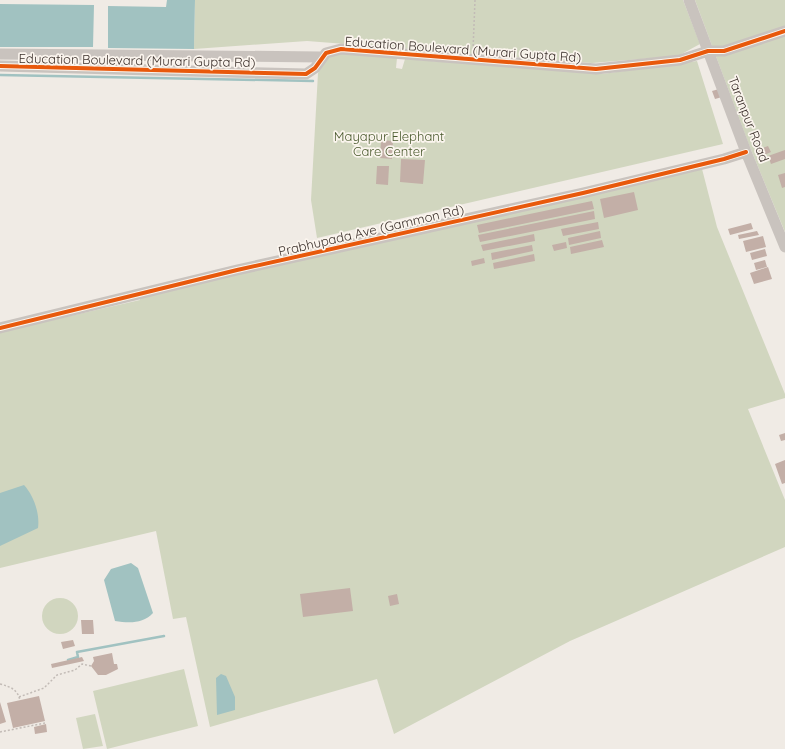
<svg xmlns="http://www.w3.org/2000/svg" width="785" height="749" font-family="Quicksand,sans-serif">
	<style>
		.green { fill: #d1d6bf }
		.water { fill: #a1c2c1 }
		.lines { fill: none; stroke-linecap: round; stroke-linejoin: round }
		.stream { stroke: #a1c2c1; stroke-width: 2.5 }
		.building { fill: #c3afa7 }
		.path { stroke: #c2bbb6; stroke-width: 1.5; stroke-dasharray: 2 2; stroke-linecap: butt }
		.tertiary { stroke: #c9c3be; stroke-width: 11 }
		.cycleway-casing { stroke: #fbf5ee; stroke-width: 6 }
		.cycleway { stroke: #e8590c; stroke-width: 4 }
		.labels { text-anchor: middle; stroke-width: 3.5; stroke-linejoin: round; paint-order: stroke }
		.street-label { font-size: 13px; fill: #3b302b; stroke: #fbf5ee }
		.park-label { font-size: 13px; fill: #4a5a2e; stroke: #fbf5ee }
	</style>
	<rect width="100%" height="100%" fill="#f0ebe5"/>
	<path class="green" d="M195 0H683L700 44 678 56 592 63 307 41 194 49Z
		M695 0H785V232L749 145Z
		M340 53 397 58 396 68 402 69 405 59 602 74 697 61 723 144 317 238 311 200 318 73 329 55Z
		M701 165 717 227 785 394V398L748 409 785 500V547L570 641 394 734 377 679 210 727 186 617 173 619 156 531 0 568V332L140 300 139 294Z
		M42 616a18 18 0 1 1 36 0a18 18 0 1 1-36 0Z
		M184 669 198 726 107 749 93 691Z
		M95 714 103 746 83 749 76 718Z"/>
	<path class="water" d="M167 0H195L194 49 108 48V6L166 7Z
		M0 4 94 5 93 47H0Z
		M24 485C34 496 40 514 38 528L0 546V493Z
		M131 563 138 568 153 613C143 624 129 623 115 621L104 580 111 569Z
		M221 674 226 676 235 697V710L217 715 216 678Z"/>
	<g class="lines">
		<path class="stream" d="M0 75 313 81
			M68 660 78 657 77 652 164 636"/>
	</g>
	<path class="building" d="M719 89 722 97 715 99 712 91Z
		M381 140 393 141 392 159 380 158Z
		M768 146 771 152 760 157 757 150Z
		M785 150V159L771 164 768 156Z
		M401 159 425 160 423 184 400 182Z
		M377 166H389L388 185 376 184Z
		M785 173V187L782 188 778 175Z
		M634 192 638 210 604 218 600 199Z
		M592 201 594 209 479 233 477 225Z
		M594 211 595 219 480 242 478 235Z
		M598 222 599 229 563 236 561 229Z
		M751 223 753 229 730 235 728 229Z
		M600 231 601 238 569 245 568 238Z
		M757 231 759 235 739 239 738 235Z
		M534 234 535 241 483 251 481 245Z
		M763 236 766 247 746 252 743 241Z
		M602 240 604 247 571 254 570 247Z
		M566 242 567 248 554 251 552 245Z
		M532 245 533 251 492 260 491 253Z
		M765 249 767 256 752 260 750 253Z
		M534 254 535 261 494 269 493 263Z
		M484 258 485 263 472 266 471 261Z
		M765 260 767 267 756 270 754 263Z
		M768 267 772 279 754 284 750 273Z
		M785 433V440L781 441 779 435Z
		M785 460V483L782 484 775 464Z
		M350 588 353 611 303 617 300 594Z
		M397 594 399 604 390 606 388 596Z
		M81 620H93L94 634H82Z
		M73 640 75 646 63 649 61 642Z
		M112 653 114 664H117L118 669 106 675H98L91 666 94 661 93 657Z
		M82 657 84 661 52 668 51 664Z
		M39 696 45 721 13 728 7 703Z
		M0 702 6 722 0 724Z
		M46 724 47 732 35 734 34 727Z"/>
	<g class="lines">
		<path class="path" d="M473 50 475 0
			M0 684C11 687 17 689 20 700
			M19 697 44 688 57 675 75 670 82 664 91 666
			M0 732 45 723"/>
		<path class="tertiary" d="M689 0 746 152 785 247
			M0 54 321 57
			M0 66 306 74 315 68 326 53 341 49 596 69 680 60 708 51H724L785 31
			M0 328 237 270 583 193 724 159 746 152"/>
		<defs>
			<path id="cycleway" d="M0 66 306 74 315 68 326 53 341 49 596 69 680 60 708 51H724L785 31
				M0 328 237 270 583 193 724 159 746 152"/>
		</defs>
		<use href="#cycleway" class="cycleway-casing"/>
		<use href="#cycleway" class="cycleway"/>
	</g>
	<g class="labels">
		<g class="street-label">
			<text transform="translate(463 49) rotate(4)" y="5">Education Boulevard (Murari Gupta Rd)</text>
			<text transform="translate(137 60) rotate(1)" y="5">Education Boulevard (Murari Gupta Rd)</text>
			<text transform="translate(749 119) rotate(69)" y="5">Taranpur Road</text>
			<text transform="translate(371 230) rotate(-13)" y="5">Prabhupada Ave (Gammon Rd)</text>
		</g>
		<g class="park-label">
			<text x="389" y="141">Mayapur Elephant<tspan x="389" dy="15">Care Center</tspan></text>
		</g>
	</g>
</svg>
